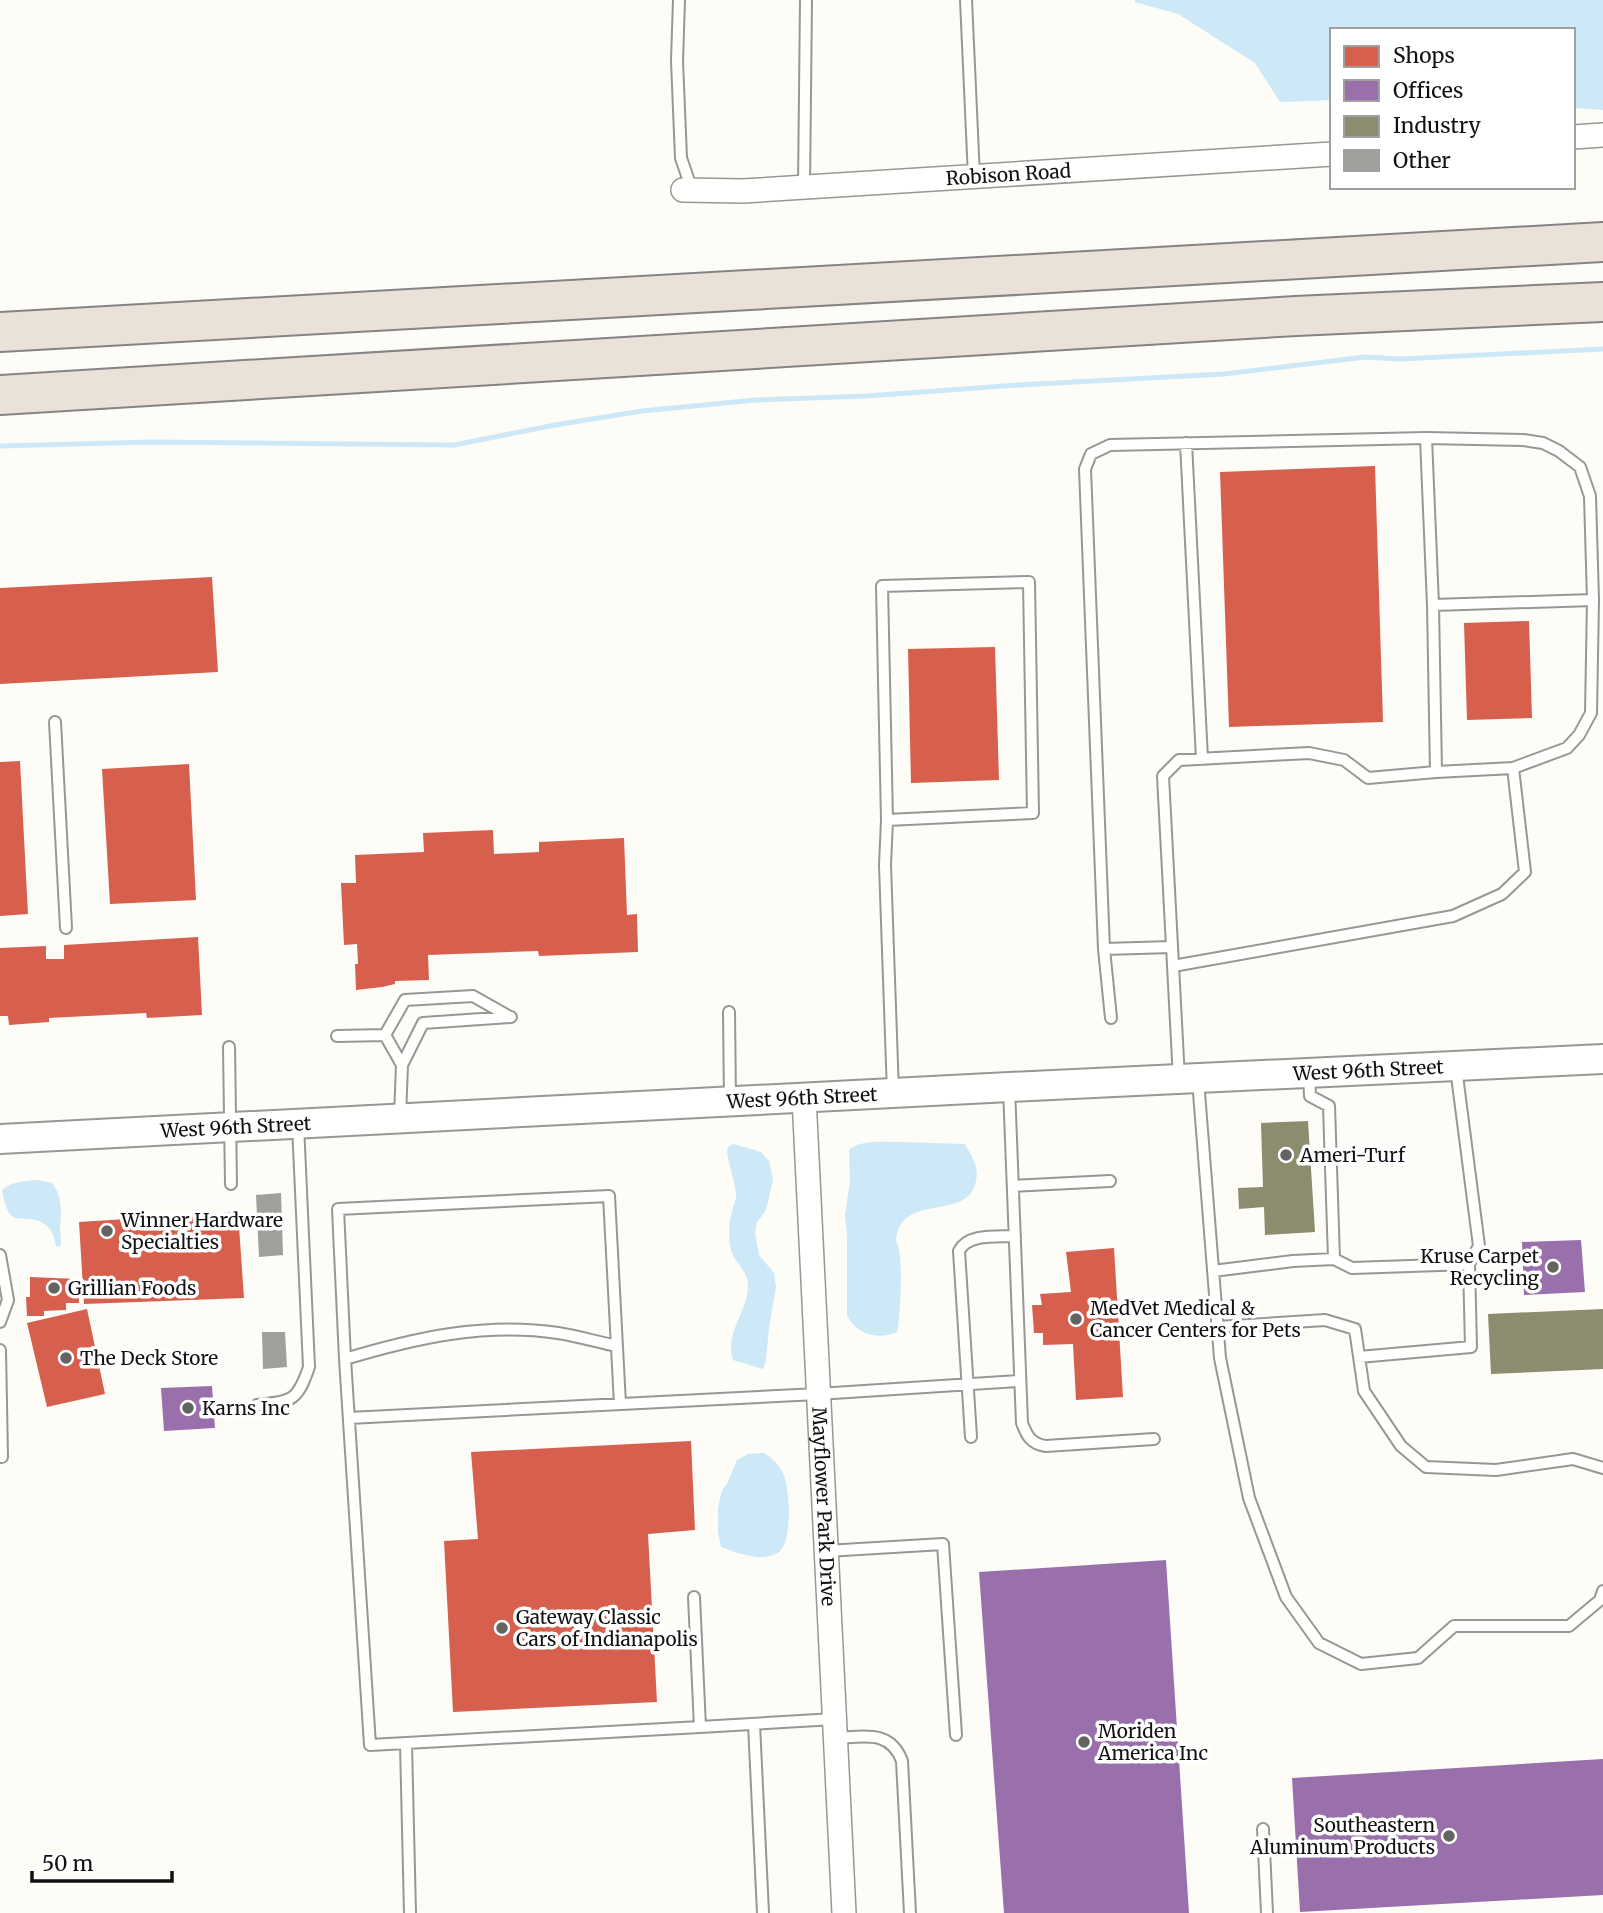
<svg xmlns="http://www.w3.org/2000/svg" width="1603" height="1913" font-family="Merriweather,serif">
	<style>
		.water { fill: #cde8f7 }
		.shops { fill: #d6604d }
		.offices { fill: #9970ab }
		.industry { fill: #8c8c6e }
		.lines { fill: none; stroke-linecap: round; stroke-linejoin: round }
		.stream { stroke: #cde8f7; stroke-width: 5 }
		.building { fill: #a19f9c }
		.service-casing { stroke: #979795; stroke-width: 14 }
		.minor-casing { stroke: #979795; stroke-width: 26 }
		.tertiary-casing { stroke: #979795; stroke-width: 32 }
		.motorway-casing { stroke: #858482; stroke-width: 42 }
		.service { stroke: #fffffe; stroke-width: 10 }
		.minor { stroke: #fffffe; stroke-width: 23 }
		.tertiary { stroke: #fffffe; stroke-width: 28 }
		.motorway { stroke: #eae1d8; stroke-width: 38 }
		.poi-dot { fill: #646362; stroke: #fff; stroke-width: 2.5 }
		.labels { text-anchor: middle; stroke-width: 7; stroke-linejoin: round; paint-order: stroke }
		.street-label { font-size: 19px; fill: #111; stroke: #fff }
		.poi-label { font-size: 19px; fill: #111; stroke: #fff; text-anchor: start }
	</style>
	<rect width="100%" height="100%" fill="#fdfcf7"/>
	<path class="water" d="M1135 0H1603V110L1573 108V30H1332V100L1280 102 1255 63 1178 14 1135 2Z
		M901 1142 965 1144C973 1158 980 1168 975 1185 964 1221 900 1192 896 1241 904 1253 900 1311 898 1328L897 1332C878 1340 856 1335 847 1315V1235L845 1215 850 1181 849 1150C861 1139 886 1142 901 1142Z
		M734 1144 761 1152 769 1161 773 1179 768 1202 765 1212 757 1222 755 1233 759 1255 774 1273 776 1287 769 1328 766 1360 763 1369 733 1360C724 1335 747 1312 748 1288 749 1269 733 1264 730 1246 728 1234 729 1220 733 1208 733 1207 736 1199 736 1198 737 1185 728 1165 727 1151L729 1146Z
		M38 1180 52 1183C63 1198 61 1211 60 1228 60 1234 61 1239 61 1245L58 1247 56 1246C53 1226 43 1219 25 1219 20 1218 17 1219 13 1217 6 1212 4 1199 2 1190 13 1181 24 1181 38 1180Z
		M764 1453C772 1458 778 1464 783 1473 790 1488 793 1541 779 1552 764 1563 736 1553 721 1547L718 1532V1508L722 1490 727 1484 737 1460 748 1454Z"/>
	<path class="shops" d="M1375 466 1383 722 1229 727 1220 472Z
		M212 577 218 672 0 684V588Z
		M1529 621 1532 718 1467 720 1464 623Z
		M995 647 999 780 911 783 908 649Z
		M20 761 28 914 0 916V762Z
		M189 764 196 900 110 904 102 769Z
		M493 830 494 854 539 852V842L624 838 627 915 637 914 638 952 539 956 538 951 428 955 429 980 395 981V984L382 987 356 990 355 964H358L357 944 344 945 341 883H356L355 855 424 852 423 833Z
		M198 937 202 1015 147 1018 146 1013 49 1018V1022L9 1025 8 1016H0V948L46 946V959H64V945Z
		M238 1212 244 1298 84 1304 79 1222Z
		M1114 1248 1123 1397 1076 1400 1073 1344 1043 1345V1333H1034L1032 1305H1042L1040 1294 1071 1292 1066 1252Z
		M30 1277 78 1279 79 1303H66V1310L44 1311V1316H27L26 1297H30Z
		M87 1309 105 1394 47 1407 27 1323Z
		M691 1441 695 1530 648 1534 657 1702 453 1712 444 1541 478 1539 471 1452Z"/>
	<path class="offices" d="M1581 1240 1585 1292 1524 1295 1522 1242Z
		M212 1386 215 1428 164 1431 161 1388Z
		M1166 1560 1189 1913H1004L979 1572Z
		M1603 1759V1895L1300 1912 1292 1778Z"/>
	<path class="industry" d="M1308 1121 1315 1232 1265 1235 1264 1207 1239 1209 1238 1188 1263 1187 1261 1123Z
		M1603 1309V1369L1491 1374 1488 1314Z"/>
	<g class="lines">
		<path class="stream" d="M0 446 151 442 454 445 555 425 642 411 756 400 866 396 1018 385 1224 374 1365 357 1400 359 1603 349"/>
	</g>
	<path class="building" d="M281 1193 283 1255 259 1257 256 1195Z
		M262 1332H285L287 1367 263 1369Z"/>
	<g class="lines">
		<defs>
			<path id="service" d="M679 0 677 61 681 158 692 190
				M966 0 974 177
				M804 187 806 0
				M1426 438 1523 440 1543 443 1559 451 1580 467 1590 496 1593 600 1591 713 1579 735 1567 748 1513 768
				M1186 443 1202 759
				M1433 605 1593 600
				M55 722 66 928
				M887 820 882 586 1029 582 1033 813 887 820 885 865 893 1093
				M1172 947 1104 949 1085 469 1091 454 1110 445 1426 438 1433 605 1436 772
				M1104 949 1111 1018
				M1173 966 1453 916 1502 894 1525 872 1513 768 1436 772 1368 778 1344 760 1309 753 1179 760 1163 776 1179 1079
				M729 1012 730 1101
				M385 1035 405 1000 473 996 510 1017
				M385 1035 402 1065
				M337 1036 385 1035
				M229 1047 231 1184
				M1309 1074 1310 1096 1329 1106 1334 1259
				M1198 1080 1220 1358 1249 1498 1286 1597 1319 1643 1361 1664 1418 1658 1454 1626H1569L1600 1600 1603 1591
				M1009 1088 1022 1423C1027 1436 1031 1444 1046 1446L1154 1439
				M400 1117 402 1065 423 1023 511 1017
				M1013 1186 1110 1181
				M0 1255 8 1300 0 1322
				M1213 1271 1293 1261 1334 1259 1352 1268 1469 1264 1479 1246 1456 1068
				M1217 1327 1325 1320 1355 1329 1364 1391 1401 1446 1426 1467 1496 1470 1573 1459 1603 1468
				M0 1350 2 1457H0
				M1359 1357 1471 1347 1469 1264
				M345 1359C415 1338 485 1322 558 1333 578 1336 597 1342 617 1346
				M620 1404 609 1196 338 1209 345 1359 370 1745 700 1727
				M257 1405C292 1401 297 1402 309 1367L298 1125
				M349 1418 818 1394 1019 1381
				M971 1437 959 1251C968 1233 997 1237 1015 1236
				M826 1551 943 1544 956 1735
				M694 1597 700 1727 834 1719
				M754 1724 763 1913
				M835 1738C863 1737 890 1729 902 1761L910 1913
				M406 1744 410 1913
				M1263 1829 1267 1913"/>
			<g id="minor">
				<path d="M1573 137 1603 135"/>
				<path id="s1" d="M683 190 743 191 1332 154"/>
				<path id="s2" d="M804 1097 844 1913"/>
			</g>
			<g id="tertiary">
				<path id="s3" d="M0 1139 1009 1087 1603 1059"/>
			</g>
			<path id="motorway" d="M0 332 1603 242
				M0 395 1296 316 1603 302"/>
		</defs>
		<use href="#service" class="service-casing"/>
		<use href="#minor" class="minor-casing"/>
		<use href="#tertiary" class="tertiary-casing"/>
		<use href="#motorway" class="motorway-casing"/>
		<use href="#service" class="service"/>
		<use href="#minor" class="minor"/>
		<use href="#tertiary" class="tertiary"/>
		<use href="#motorway" class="motorway"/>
	</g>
	<g class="poi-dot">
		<circle cx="1286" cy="1155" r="7"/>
		<circle cx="107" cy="1231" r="7"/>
		<circle cx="1553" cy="1267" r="7"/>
		<circle cx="54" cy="1288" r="7"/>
		<circle cx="1076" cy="1319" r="7"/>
		<circle cx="66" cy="1358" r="7"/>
		<circle cx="188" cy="1408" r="7"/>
		<circle cx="502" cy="1628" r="7"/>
		<circle cx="1084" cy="1742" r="7"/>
		<circle cx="1449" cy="1836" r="7"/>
	</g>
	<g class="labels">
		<g class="street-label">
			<text dy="7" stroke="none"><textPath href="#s1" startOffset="326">Robison Road</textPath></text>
			<text dy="7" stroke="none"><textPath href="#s3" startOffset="1370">West 96th Street</textPath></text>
			<text dy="7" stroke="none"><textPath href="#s3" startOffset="803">West 96th Street</textPath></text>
			<text dy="7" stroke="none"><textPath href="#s3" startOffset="236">West 96th Street</textPath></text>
			<text dy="7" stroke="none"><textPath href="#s2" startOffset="410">Mayflower Park Drive</textPath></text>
		</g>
		<g class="poi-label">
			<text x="1300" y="1162">Ameri-Turf</text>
			<text x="121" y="1227">Winner Hardware<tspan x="121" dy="22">Specialties</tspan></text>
			<text x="1539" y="1263" text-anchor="end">Kruse Carpet<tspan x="1539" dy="22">Recycling</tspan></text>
			<text x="68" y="1295">Grillian Foods</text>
			<text x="1090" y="1315">MedVet Medical &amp;<tspan x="1090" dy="22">Cancer Centers for Pets</tspan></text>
			<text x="80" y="1365">The Deck Store</text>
			<text x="202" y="1415">Karns Inc</text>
			<text x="516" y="1624">Gateway Classic<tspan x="516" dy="22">Cars of Indianapolis</tspan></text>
			<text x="1098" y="1738">Moriden<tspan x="1098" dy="22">America Inc</tspan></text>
			<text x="1435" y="1832" text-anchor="end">Southeastern<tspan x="1435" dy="22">Aluminum Products</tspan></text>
		</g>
	</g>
	<rect x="1330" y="28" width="245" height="161" fill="#ffffff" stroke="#a0a0a0" stroke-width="2"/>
	<rect x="1344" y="46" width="35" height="21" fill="#d6604d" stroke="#a0a0a0" stroke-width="2"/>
	<text x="1393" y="63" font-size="21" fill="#111111">Shops</text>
	<rect x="1344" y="80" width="35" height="21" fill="#9970ab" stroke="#a0a0a0" stroke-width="2"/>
	<text x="1393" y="98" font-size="21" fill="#111111">Offices</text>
	<rect x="1344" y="116" width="35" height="21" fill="#8c8c6e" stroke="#a0a0a0" stroke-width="2"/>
	<text x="1393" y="133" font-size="21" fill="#111111">Industry</text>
	<rect x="1344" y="150" width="35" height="21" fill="#a19f9c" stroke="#a0a0a0" stroke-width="2"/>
	<text x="1393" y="168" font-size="21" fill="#111111">Other</text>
	<path d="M32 1871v10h140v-10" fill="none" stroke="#111111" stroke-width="3.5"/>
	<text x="42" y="1871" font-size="21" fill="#111111" stroke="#ffffff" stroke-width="5" paint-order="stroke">50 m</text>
</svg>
